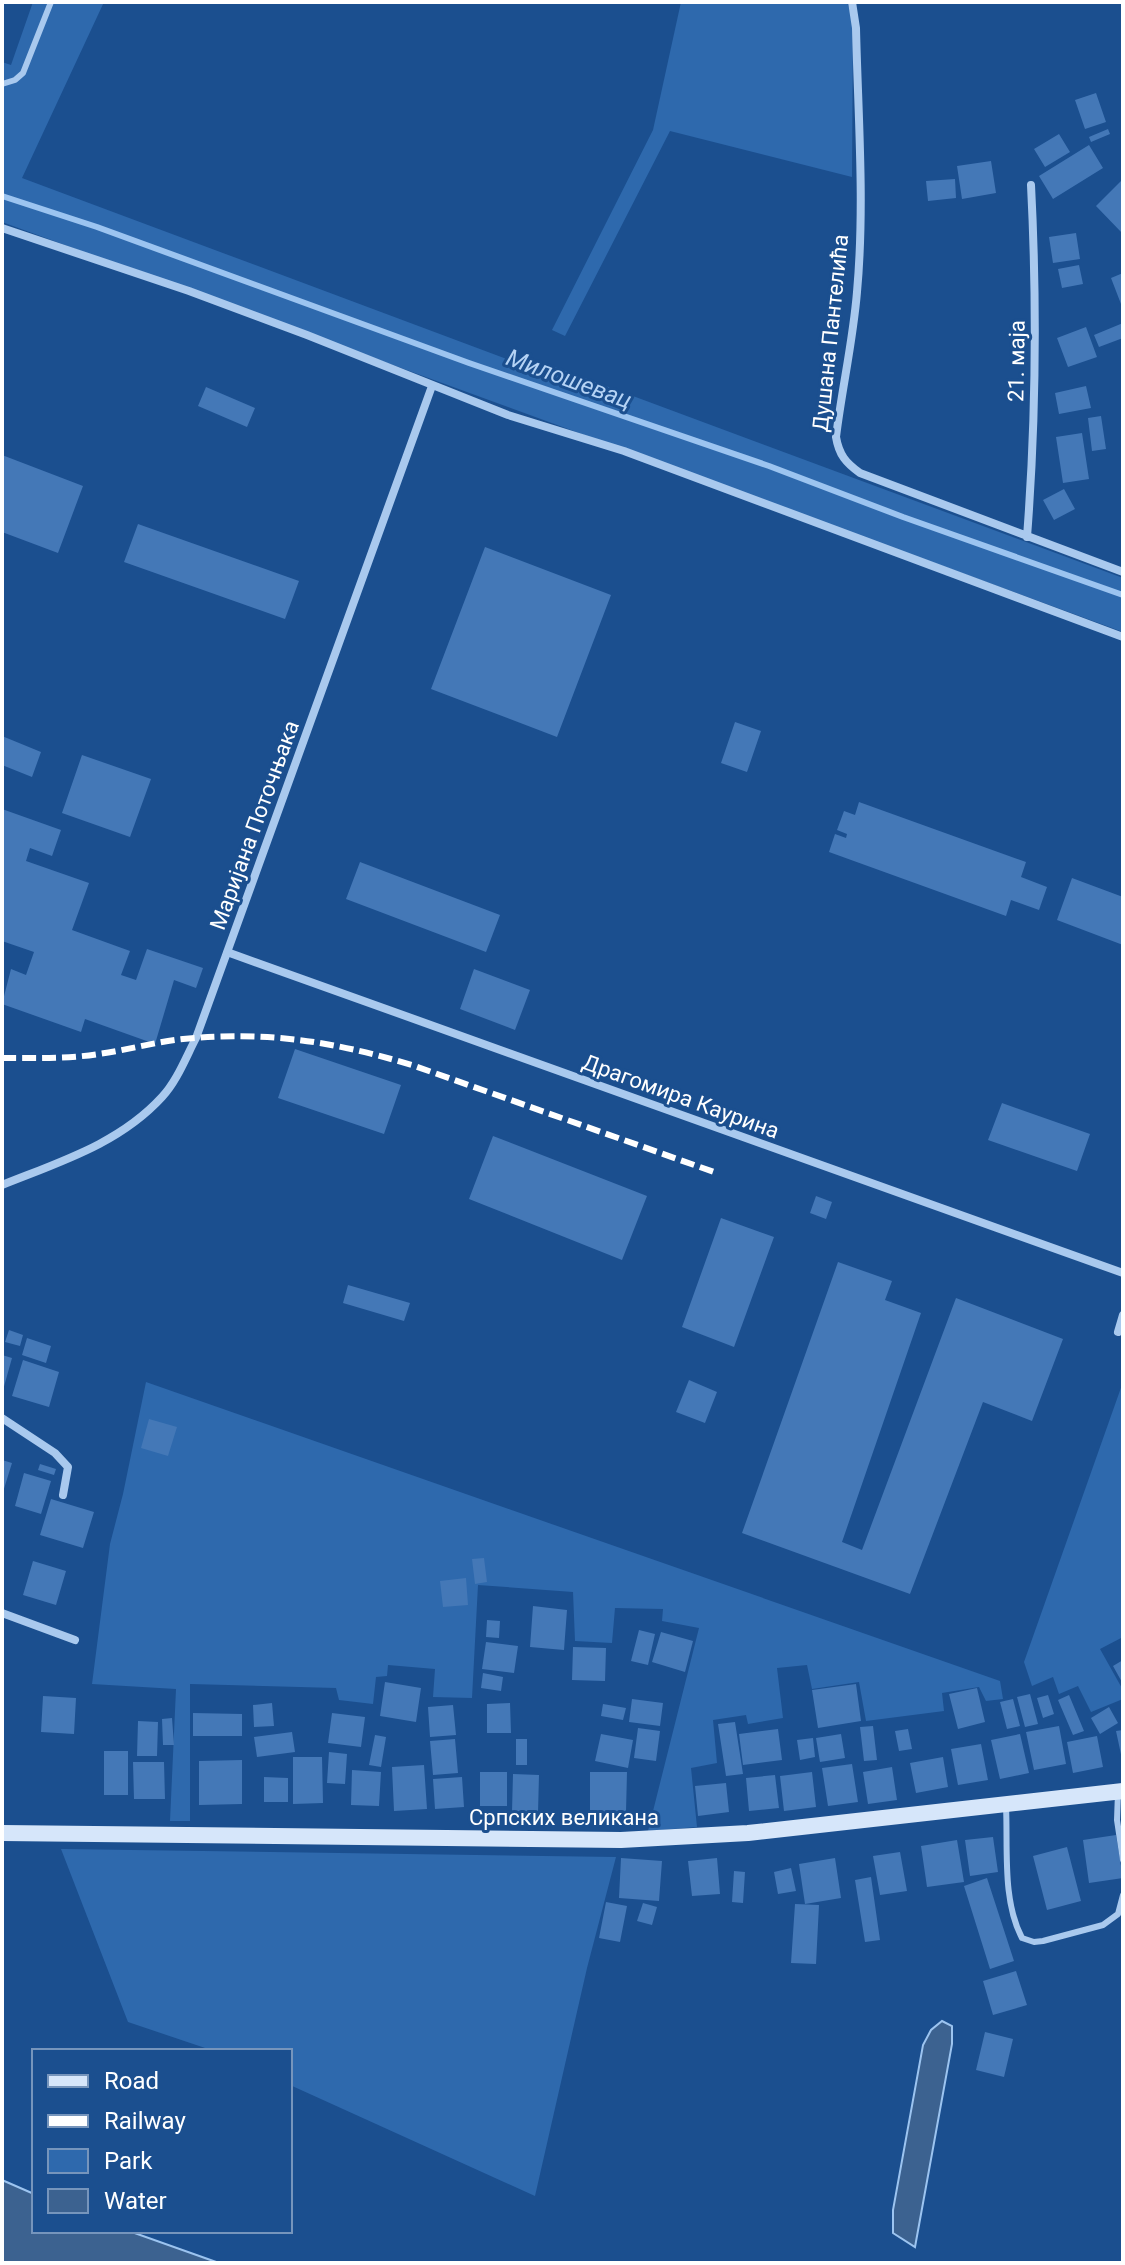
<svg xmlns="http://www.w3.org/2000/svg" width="1125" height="2265" font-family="Roboto,sans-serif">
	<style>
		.green { fill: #2e69ad }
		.water { fill: #3c6290; stroke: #9cc4f0; stroke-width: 2 }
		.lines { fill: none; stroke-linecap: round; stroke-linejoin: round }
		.stream { stroke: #9cc4f0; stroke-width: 6 }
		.building { fill: #4478b7 }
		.lane { stroke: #a9c9ee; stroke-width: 6 }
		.street { stroke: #a9c9ee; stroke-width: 8 }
		.secondary { stroke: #d6e6fa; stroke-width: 16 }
		.rail { stroke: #fff; stroke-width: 6; stroke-dasharray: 14 6; stroke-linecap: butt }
		.labels { text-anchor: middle; stroke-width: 6; stroke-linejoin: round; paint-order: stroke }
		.street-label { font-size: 22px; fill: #fff; stroke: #1b4f8f }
		.water-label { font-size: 24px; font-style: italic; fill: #b5d3f5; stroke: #1b4f8f }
	</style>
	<rect width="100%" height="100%" fill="#1b4f8f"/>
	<path class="green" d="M33 2H104L22 178 539 371 555 367 1123 578V632L2 222V62L11 65Z
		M681 2H847L853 21 852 177 670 131 565 336 552 330 653 130Z
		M146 1382 1000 1681 1003 1699 986 1701 979 1687 942 1693 944 1711 866 1721 859 1682 812 1689 807 1665 777 1668 783 1718 748 1724 746 1715 713 1720 717 1763 691 1768 697 1827 648 1831 699 1628 662 1621 663 1609 615 1608 612 1643 575 1641 573 1592 478 1585 472 1698 433 1697 435 1669 388 1665 387 1676 376 1677 373 1704 339 1700 336 1688 190 1684V1821H170L176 1689 92 1684 110 1544 123 1494Z
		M1123 1382V1637L1100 1649 1123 1690V1699L1091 1712 1078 1686 1059 1694 1053 1677 1032 1686 1024 1662Z
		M61 1849 616 1857 587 1968 535 2196 290 2085V2051H214L128 2022Z"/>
	<path class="water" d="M942 2021 952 2026V2044L915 2247 893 2233V2210L923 2045 931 2030Z
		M2 2180 34 2194V2231H129L219 2263H2Z"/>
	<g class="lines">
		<path class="stream" d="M2 196 97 227 469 363 769 466 903 517 1123 595"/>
	</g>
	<path class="building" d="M1096 93 1106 122 1085 129 1075 100Z
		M1108 129 1110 134 1091 142 1089 137Z
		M1059 134 1070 152 1045 167 1034 149Z
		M1089 145 1103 168 1053 199 1039 176Z
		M991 161 996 193 962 199 957 166Z
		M955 179 956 198 928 201 926 181Z
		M1123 179V234L1096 206Z
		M1076 233 1080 259 1053 263 1049 237Z
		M1079 265 1083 284 1062 288 1058 269Z
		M1123 273V303L1121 304 1111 278Z
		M1123 323V338L1099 347 1094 335Z
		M1086 327 1097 357 1068 367 1057 338Z
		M1086 386 1091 408 1059 414 1055 393Z
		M206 387 255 408 247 427 198 406Z
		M1101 416 1106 449 1092 451 1088 418Z
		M1082 433 1089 479 1063 483 1056 437Z
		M2 455 83 486 58 553 2 532Z
		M1064 489 1075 509 1054 520 1043 500Z
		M138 524 299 581 285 619 124 562Z
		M485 547 611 595 557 737 431 689Z
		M735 722 761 731 747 772 721 763Z
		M2 736 41 752 32 777 2 765Z
		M82 755 151 779 130 837 62 813Z
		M859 802 1026 862 1021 877 1047 887 1039 910 1011 900 1006 916 829 852 835 834 846 838 847 834 837 830 844 811 855 815Z
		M2 809 61 830 52 856 30 848 26 861 89 883 72 930 130 951 121 975 136 980 147 949 203 968 196 988 174 980 155 1044 85 1019 81 1032 2 1004 11 969 26 975 34 952 2 941Z
		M360 862 500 915 486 952 346 899Z
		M1072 878 1123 897V945L1057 920Z
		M474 969 530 990 515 1030 460 1009Z
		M295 1049 401 1085 384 1134 278 1098Z
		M1002 1103 1090 1134 1077 1171 988 1140Z
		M493 1136 647 1196 622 1260 469 1199Z
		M816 1196 832 1202 826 1219 810 1213Z
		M721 1218 774 1237 734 1347 682 1327Z
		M838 1262 892 1281 885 1300 921 1313 842 1542 862 1550 956 1298 1063 1339 1032 1421 983 1402 910 1594 742 1533Z
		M348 1285 410 1303 404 1321 343 1303Z
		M9 1330 23 1335 20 1346 5 1342Z
		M27 1338 51 1346 46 1363 22 1355Z
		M2 1355 12 1358 3 1390H2Z
		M23 1360 59 1372 49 1407 12 1396Z
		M689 1380 717 1392 705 1423 676 1412Z
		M149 1419 177 1427 168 1456 141 1448Z
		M2 1460 12 1463 3 1492H2Z
		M40 1464 56 1469 54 1475 38 1470Z
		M24 1473 51 1481 41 1514 15 1506Z
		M51 1499 94 1512 83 1548 40 1535Z
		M484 1558 487 1582 475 1584 472 1559Z
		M33 1561 66 1571 56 1605 23 1595Z
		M466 1578 468 1605 443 1607 440 1581Z
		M533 1606 567 1610 564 1650 530 1647Z
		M487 1620 500 1621 499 1638 486 1637Z
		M639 1630 655 1634 648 1665 631 1661Z
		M661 1632 693 1641 685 1672 652 1662Z
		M486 1642 518 1646 514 1673 482 1669Z
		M573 1647 606 1648 605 1681 572 1680Z
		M1123 1660V1684L1113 1666Z
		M483 1673 503 1677 501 1691 481 1688Z
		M385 1682 421 1688 416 1722 380 1716Z
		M856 1684 861 1721 818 1728 812 1690Z
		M977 1688 985 1722 958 1729 949 1694Z
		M1030 1694 1038 1724 1025 1727 1017 1697Z
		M1048 1695 1054 1714 1043 1718 1037 1698Z
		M1069 1695 1084 1731 1073 1735 1058 1700Z
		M43 1696 76 1698 74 1734 41 1732Z
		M632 1699 663 1703 660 1726 629 1722Z
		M1013 1699 1020 1726 1007 1729 1000 1702Z
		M272 1703 274 1726 254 1727 253 1705Z
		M510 1703 511 1733H487V1704Z
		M603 1704 626 1708 623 1720 601 1716Z
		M453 1705 456 1735 430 1737 428 1707Z
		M1109 1707 1118 1723 1100 1734 1091 1718Z
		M193 1713 242 1714V1736H193Z
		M332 1713 365 1717 361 1747 328 1743Z
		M172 1718 174 1745H163L162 1719Z
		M138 1721 158 1722 157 1756H137Z
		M735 1722 743 1774 726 1776 718 1724Z
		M873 1726 877 1760 864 1761 860 1727Z
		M1059 1726 1066 1764 1034 1770 1026 1732Z
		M638 1728 660 1731 656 1761 634 1758Z
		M778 1729 782 1760 743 1765 739 1734Z
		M908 1729 912 1749 899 1751 895 1731Z
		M1123 1730V1759H1122L1116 1731Z
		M292 1732 295 1752 257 1757 254 1737Z
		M601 1734 633 1740 628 1768 595 1761Z
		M841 1734 845 1758 820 1762 816 1738Z
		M1020 1734 1029 1773 1000 1779 991 1740Z
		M375 1735 386 1737 381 1767 369 1765Z
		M1097 1736 1103 1767 1073 1773 1067 1742Z
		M813 1738 815 1757 800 1760 797 1740Z
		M455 1739 458 1773 433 1775 430 1741Z
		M516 1739H527V1765H516Z
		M981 1744 988 1780 958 1785 951 1749Z
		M104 1751H128V1795H104Z
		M329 1752 347 1754 345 1784 327 1783Z
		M293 1757H322L323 1803 293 1804Z
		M943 1757 948 1787 916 1793 910 1763Z
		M242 1760V1804L199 1805V1761Z
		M133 1762H164L165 1799H134Z
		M852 1764 858 1802 828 1806 822 1768Z
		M424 1765 427 1809 394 1811 392 1767Z
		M892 1767 897 1800 868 1804 863 1772Z
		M352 1770 381 1772 379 1806 351 1805Z
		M480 1772H507V1806H480Z
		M590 1772H627L626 1812H590Z
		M812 1772 816 1807 784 1811 780 1776Z
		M513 1774 539 1775 538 1813 512 1812Z
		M775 1775 779 1808 749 1811 746 1778Z
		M264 1777 288 1778V1802H264Z
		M462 1777 464 1807 435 1809 433 1779Z
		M726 1783 729 1812 698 1816 695 1786Z
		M1116 1835 1123 1878 1089 1883 1083 1840Z
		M993 1837 998 1872 970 1876 965 1840Z
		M957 1840 964 1882 927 1887 921 1846Z
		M1067 1847 1081 1901 1047 1910 1033 1856Z
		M900 1852 907 1891 880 1895 873 1856Z
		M621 1858 662 1861 659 1901 619 1898Z
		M717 1858 720 1894 692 1896 688 1861Z
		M835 1858 841 1898 805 1904 799 1864Z
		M791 1868 796 1891 778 1894 774 1872Z
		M734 1871 745 1872 743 1903 732 1902Z
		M871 1877 880 1940 865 1942 855 1880Z
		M987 1878 1014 1961 990 1969 964 1886Z
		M606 1902 627 1906 620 1942 599 1938Z
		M643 1903 657 1907 652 1925 637 1921Z
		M795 1904 819 1905 816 1964 791 1963Z
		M1016 1971 1027 2005 993 2015 983 1981Z
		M985 2032 1013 2039 1004 2077 976 2070Z"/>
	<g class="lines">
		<path class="lane" d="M2 84 15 80 23 73 51 2
			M1118 1792 1117 1820 1123 1860
			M1006 1806C1008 1848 1002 1900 1022 1938L1034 1942 1043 1941 1103 1925 1118 1914 1123 1895"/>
		<path class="street" d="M852 2 856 28C858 116 865 204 857 292 853 341 842 388 836 437 839 455 846 463 860 473L1123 572
			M2 228 189 291 307 335 508 415 624 451 1123 637
			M1027 537C1036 420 1037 302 1031 185
			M227 952 1123 1273
			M2 1185C59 1162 119 1144 162 1097 177 1081 186 1057 196 1038L432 386
			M1118 1332 1123 1315
			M2 1418 55 1453 68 1467 63 1495
			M2 1613 75 1640"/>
		<path class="secondary" d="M2 1833 621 1840 748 1833 1123 1791"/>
		<path class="rail" d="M2 1058C35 1058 67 1059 99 1054 127 1050 155 1042 183 1039 268 1031 331 1041 412 1065L714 1172"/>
	</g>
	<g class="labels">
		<g class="street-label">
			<text transform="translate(830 333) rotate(-84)" y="8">Душана Пантелића</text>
			<text transform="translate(1016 361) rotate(-89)" y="8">21. маја</text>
			<text transform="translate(254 825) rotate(-70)" y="8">Маријана Поточњака</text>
			<text transform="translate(681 1096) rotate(20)" y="8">Драгомира Каурина</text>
			<text x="564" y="1825">Српских великана</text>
		</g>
		<g class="water-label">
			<text transform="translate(569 379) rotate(20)" y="8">Милошевац</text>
		</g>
	</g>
	<rect width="1125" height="2265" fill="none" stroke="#ffffff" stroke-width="8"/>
	<rect x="32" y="2049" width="260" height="184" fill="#1b4f8f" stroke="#7695bc" stroke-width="2"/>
	<rect x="48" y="2075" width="40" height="12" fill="#d6e6fa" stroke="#7695bc" stroke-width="2"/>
	<text x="104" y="2089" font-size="24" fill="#ffffff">Road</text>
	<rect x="48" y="2115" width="40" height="12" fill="#ffffff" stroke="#7695bc" stroke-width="2"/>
	<text x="104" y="2129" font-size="24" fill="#ffffff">Railway</text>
	<rect x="48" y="2149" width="40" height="24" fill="#2e69ad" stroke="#7695bc" stroke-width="2"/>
	<text x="104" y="2169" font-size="24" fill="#ffffff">Park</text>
	<rect x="48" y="2189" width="40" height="24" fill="#3c6290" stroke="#7695bc" stroke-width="2"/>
	<text x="104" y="2209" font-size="24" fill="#ffffff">Water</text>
</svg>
